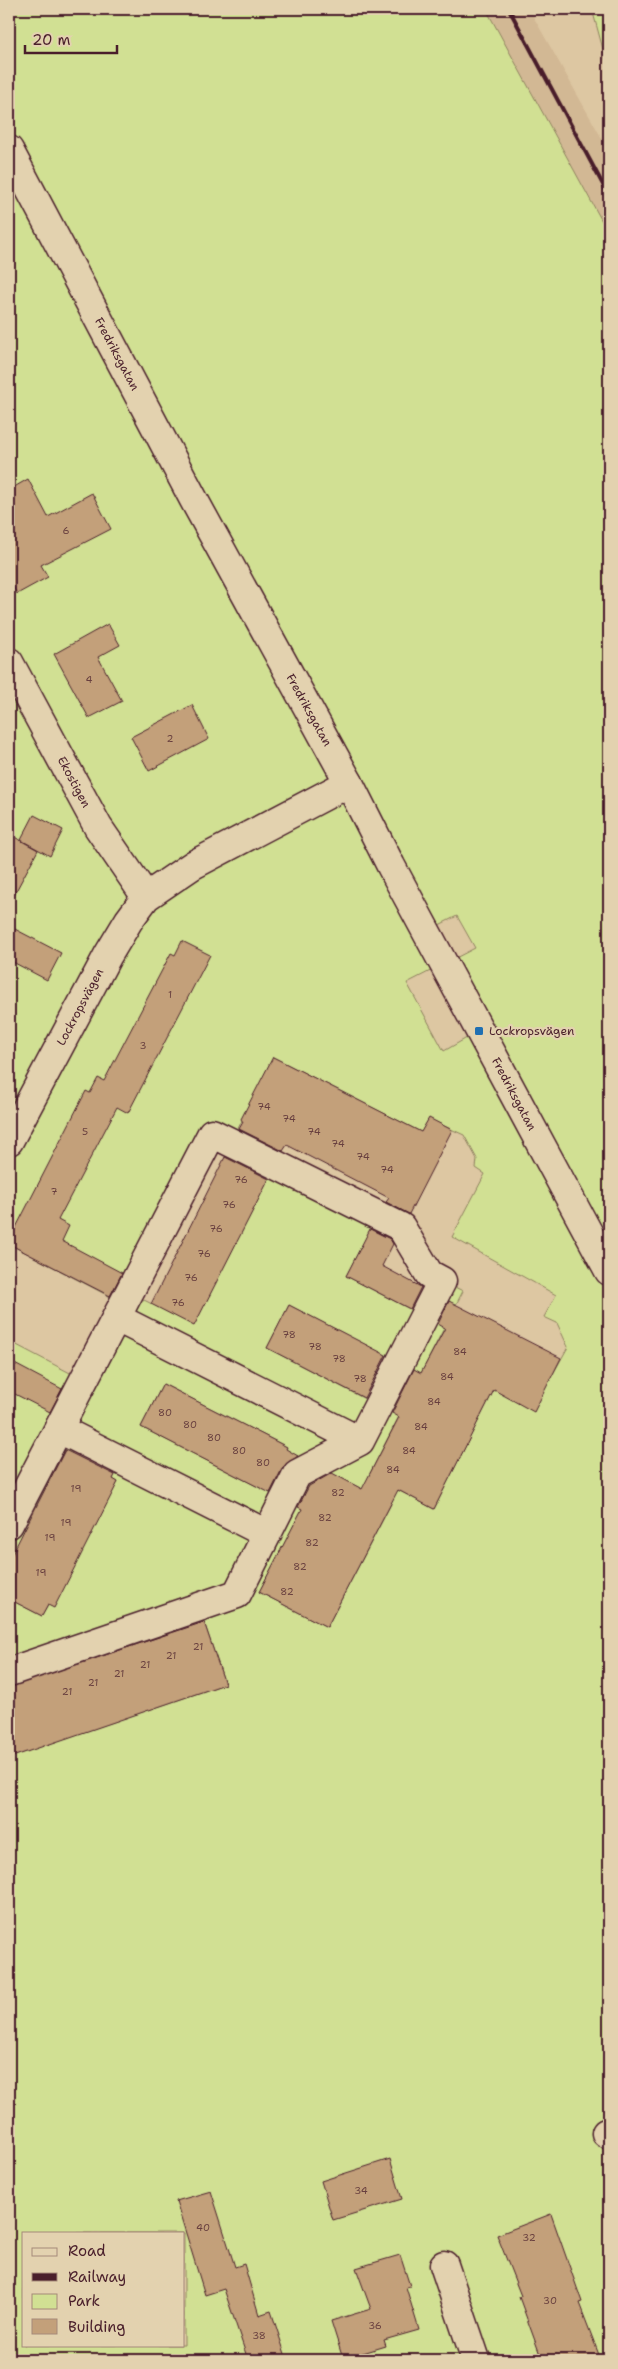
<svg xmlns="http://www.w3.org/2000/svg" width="618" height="2369" font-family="'Shantell Sans',sans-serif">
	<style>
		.built { fill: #d2b894 }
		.green { fill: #d1e093; stroke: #8e805f; fill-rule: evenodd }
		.building { fill: #c3a07a; stroke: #4a1f2b }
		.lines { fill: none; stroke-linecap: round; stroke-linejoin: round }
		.street-casing { stroke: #4a1f2b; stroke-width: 31 }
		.secondary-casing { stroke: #4a1f2b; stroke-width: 31 }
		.street { stroke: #e3d2af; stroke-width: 28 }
		.secondary { stroke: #e3d2af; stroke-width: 28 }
		.rail { stroke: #4a1f2b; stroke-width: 4 }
		.poi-dot { fill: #1f6fb2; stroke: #e3d2af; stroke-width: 2 }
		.labels { text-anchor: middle; stroke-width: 4.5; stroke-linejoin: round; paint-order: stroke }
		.number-label { font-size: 10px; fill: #683f3f }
		.street-label { font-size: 12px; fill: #4a1f2b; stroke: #e3d2af }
		.poi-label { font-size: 12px; fill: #4a1f2b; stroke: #e3d2af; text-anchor: start }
	</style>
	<rect width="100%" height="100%" fill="#ddc7a2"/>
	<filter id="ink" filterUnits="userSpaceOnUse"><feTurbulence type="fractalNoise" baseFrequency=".02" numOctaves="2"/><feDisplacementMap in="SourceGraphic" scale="10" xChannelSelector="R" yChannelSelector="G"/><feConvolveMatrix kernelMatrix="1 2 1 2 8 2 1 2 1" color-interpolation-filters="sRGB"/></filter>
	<g filter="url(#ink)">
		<path class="built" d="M486 9H529L609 151V234Z"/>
		<path class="green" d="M9 9H486L609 234V2360H9V1758L29 1751 9 1694V1599L42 1616 118 1482 113 1479 118 1468 75 1446 17 1558 11 1555 9 1560V1341L72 1374 124 1304 9 1244ZM457 916 475 948 444 964 427 931ZM444 964 479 1031 444 1051 407 983ZM273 1057 421 1132 429 1119 464 1135 477 1159 476 1168 485 1174 452 1237 556 1295 544 1317 557 1323 568 1347 549 1381 509 1360 434 1509 369 1475 463 1291 442 1281 423 1316 346 1276 378 1215 231 1143ZM206 1145 269 1178 194 1325 130 1293ZM289 1305 387 1356 365 1399 267 1348ZM163 1384 287 1447 264 1490 141 1427ZM323 1469 391 1504 327 1627 259 1592ZM203 1619 225 1684 68 1737 46 1672ZM24 2233H184V2345H24Z
			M592 9H609V71Z"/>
		<path class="building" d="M28 479 48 517 92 493 111 529 41 565 48 577 17 594 9 579V490Z
			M108 624 120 645 98 657 122 701 89 718 54 654Z
			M192 705 209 739 149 771 131 737Z
			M34 815 63 830 50 856 21 840Z
			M9 834 38 850 9 904Z
			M9 926 61 953 47 980 9 960Z
			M182 941 210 955 128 1113 117 1107 58 1220 69 1226 62 1241 122 1273 110 1296 9 1244V1241L86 1091 90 1093 98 1078 104 1081 171 953 175 955Z
			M273 1057 421 1132 429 1118 452 1130 409 1214 386 1202 389 1198 287 1145 283 1151 239 1129 243 1122 241 1119Z
			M225 1157 269 1179 194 1326 151 1304Z
			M370 1229 390 1239 393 1244 382 1266 421 1287 410 1309 346 1276Z
			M449 1301 561 1358 534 1412 494 1390 434 1509 398 1490 327 1627 259 1592 302 1509 298 1507 309 1486 332 1473 362 1489 399 1417 392 1413 414 1369 421 1373 445 1328 438 1324Z
			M289 1305 386 1355 364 1398 267 1348Z
			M9 1361 62 1389 50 1412 9 1391Z
			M163 1384 287 1447 286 1449 298 1456 283 1467 270 1493 141 1427Z
			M65 1450 115 1475 113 1479 118 1482 54 1608 48 1605 42 1616 9 1599V1560Z
			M204 1622 225 1684 9 1758V1687Z
			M390 2159 402 2199 333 2220 321 2181Z
			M211 2191 235 2267 244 2264 259 2315 271 2311 287 2360H248L224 2289 205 2295 176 2201Z
			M551 2214 582 2302 579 2303 601 2360H542L519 2297 521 2296 497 2235Z
			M400 2255 410 2286 406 2287 419 2330 384 2340 386 2346 343 2359 331 2321 371 2309 356 2268Z"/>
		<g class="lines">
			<defs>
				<path id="street" d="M9 662 98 827 146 897
					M9 1141 108 955 129 920 146 897 193 865 349 783
					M117 1318 360 1441
					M9 1524 212 1133 401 1227 429 1274 442 1281 360 1441 297 1474 267 1534 59 1429
					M9 1672 237 1594 267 1534
					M606 2133 609 2132
					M444 2265 476 2360"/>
				<path id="secondary" d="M9 150 194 500 349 783 391 866 609 1271"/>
			</defs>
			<use href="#street" class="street-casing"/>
			<use href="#secondary" class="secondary-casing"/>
			<use href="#street" class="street"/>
			<use href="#secondary" class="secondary"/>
			<path class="rail" d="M509 9 609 196"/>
		</g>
	</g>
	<rect class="poi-dot" x="474" y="1026" width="10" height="10" rx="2.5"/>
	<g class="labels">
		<g class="number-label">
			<text x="66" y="534">6</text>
			<text x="89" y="683">4</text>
			<text x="170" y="742">2</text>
			<text x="170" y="998">1</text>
			<text x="143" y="1049">3</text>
			<text x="264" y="1110">74</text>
			<text x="289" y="1122">74</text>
			<text x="85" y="1135">5</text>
			<text x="314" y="1135">74</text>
			<text x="338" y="1147">74</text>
			<text x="363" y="1160">74</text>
			<text x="387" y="1173">74</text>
			<text x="241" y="1183">76</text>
			<text x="54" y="1195">7</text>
			<text x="229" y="1208">76</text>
			<text x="216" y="1232">76</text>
			<text x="204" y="1257">76</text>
			<text x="191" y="1281">76</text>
			<text x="178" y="1306">76</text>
			<text x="289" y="1338">78</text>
			<text x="315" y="1350">78</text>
			<text x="460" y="1355">84</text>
			<text x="339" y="1362">78</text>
			<text x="447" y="1380">84</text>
			<text x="360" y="1382">78</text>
			<text x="434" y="1405">84</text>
			<text x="165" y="1416">80</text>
			<text x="190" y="1428">80</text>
			<text x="421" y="1430">84</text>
			<text x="214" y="1441">80</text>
			<text x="239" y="1454">80</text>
			<text x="409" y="1454">84</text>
			<text x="263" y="1466">80</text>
			<text x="393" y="1473">84</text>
			<text x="76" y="1492">19</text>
			<text x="338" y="1496">82</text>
			<text x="325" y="1521">82</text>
			<text x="66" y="1526">19</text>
			<text x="50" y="1541">19</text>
			<text x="312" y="1546">82</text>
			<text x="300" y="1570">82</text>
			<text x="41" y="1576">19</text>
			<text x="287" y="1595">82</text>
			<text x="198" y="1650">21</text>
			<text x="171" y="1659">21</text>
			<text x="145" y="1668">21</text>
			<text x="119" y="1677">21</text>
			<text x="93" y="1686">21</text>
			<text x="67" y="1695">21</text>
			<text x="361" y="2194">34</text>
			<text x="203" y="2231">40</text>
			<text x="529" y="2241">32</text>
			<text x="550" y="2304">30</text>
			<text x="375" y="2329">36</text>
			<text x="259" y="2339">38</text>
		</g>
		<g class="street-label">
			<text transform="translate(117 354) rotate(62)" y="4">Fredriksgatan</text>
			<text transform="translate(309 710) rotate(61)" y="4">Fredriksgatan</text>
			<text transform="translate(74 782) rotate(62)" y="4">Ekostigen</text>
			<text transform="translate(80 1007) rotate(-62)" y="4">Lockropsvägen</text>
			<text transform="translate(514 1094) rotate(62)" y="4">Fredriksgatan</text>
		</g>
		<g class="poi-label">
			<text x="489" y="1035">Lockropsvägen</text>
		</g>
	</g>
	<rect width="618" height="2369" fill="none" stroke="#e3d2af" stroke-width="30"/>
	<rect x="15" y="15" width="588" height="2339" fill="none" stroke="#4a1f2b" stroke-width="2" filter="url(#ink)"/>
	<rect x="22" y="2232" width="162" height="115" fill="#e3d2af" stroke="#a68a7a"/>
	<rect x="32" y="2248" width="25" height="8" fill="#e3d2af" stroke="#a68a7a"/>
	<text x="68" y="2256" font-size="15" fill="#4a1f2b">Road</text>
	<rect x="32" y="2273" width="25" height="8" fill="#4a1f2b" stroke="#a68a7a"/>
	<text x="68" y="2282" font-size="15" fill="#4a1f2b">Railway</text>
	<rect x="32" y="2294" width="25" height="15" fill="#d1e093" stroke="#a68a7a"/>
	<text x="68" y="2306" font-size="15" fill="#4a1f2b">Park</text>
	<rect x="32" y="2319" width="25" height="15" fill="#c3a07a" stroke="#a68a7a"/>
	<text x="68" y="2332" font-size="15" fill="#4a1f2b">Building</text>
	<path d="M25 45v8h92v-8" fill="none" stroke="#4a1f2b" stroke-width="2.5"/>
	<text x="32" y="45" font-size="15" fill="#4a1f2b" stroke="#e3d2af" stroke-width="4" paint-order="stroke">20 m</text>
</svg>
